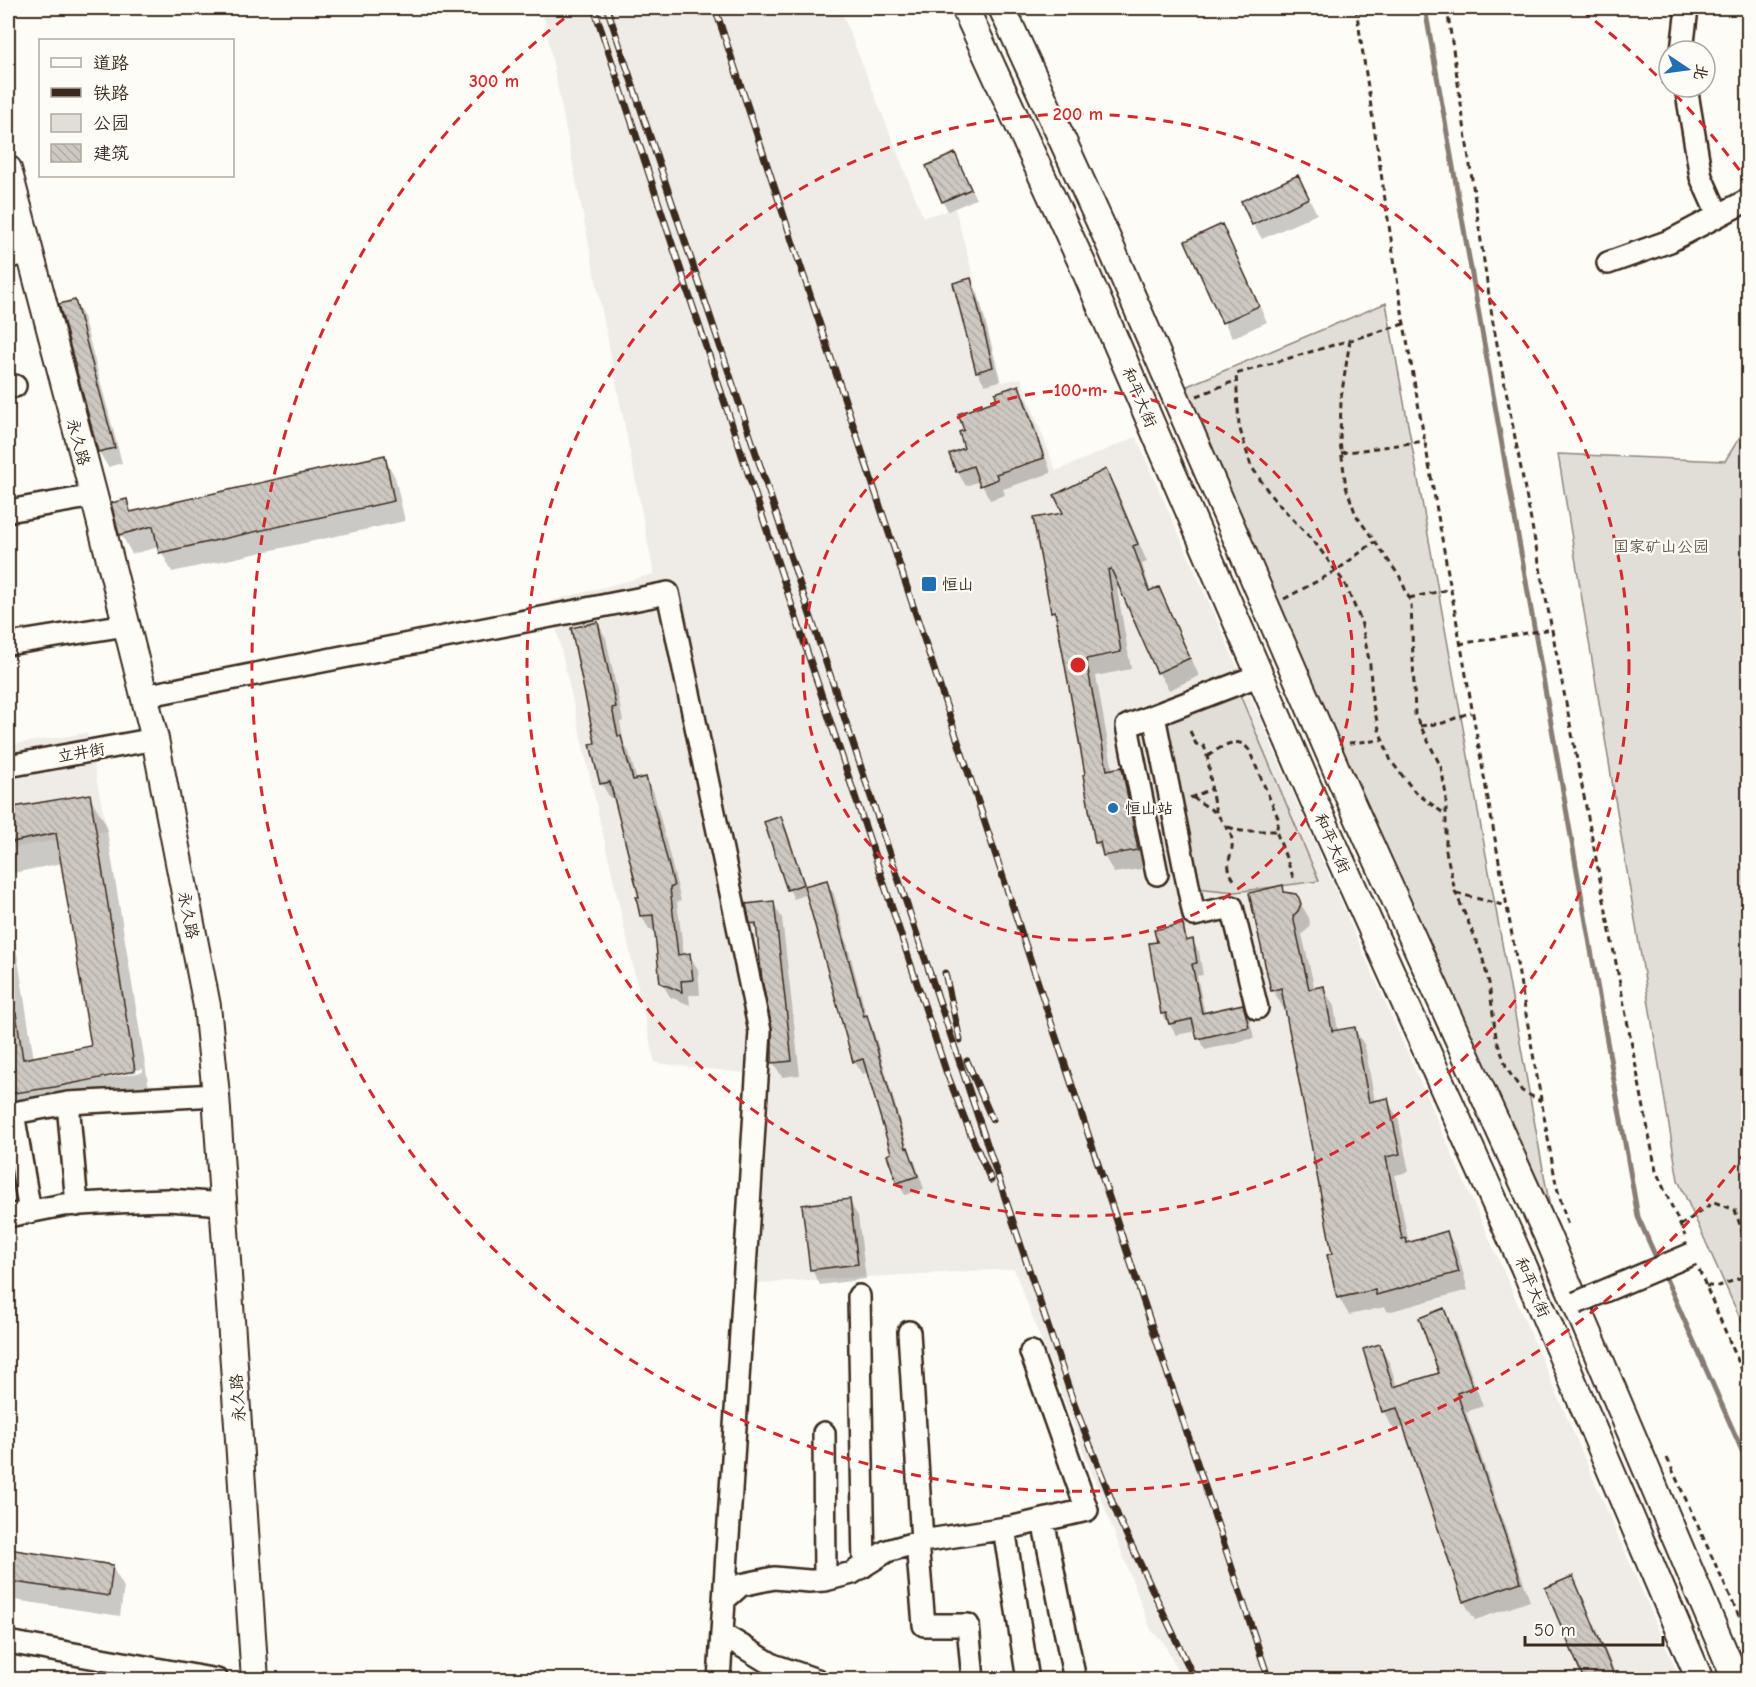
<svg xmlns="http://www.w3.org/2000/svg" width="1756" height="1687" font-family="'Comic Neue','LXGW WenKai TC',sans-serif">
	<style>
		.built { fill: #efece7 }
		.green { fill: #e1ded7; stroke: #8e847a; stroke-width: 1.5 }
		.shadow { fill: #0003; fill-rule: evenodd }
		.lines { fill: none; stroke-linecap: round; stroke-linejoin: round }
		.stream { stroke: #887d74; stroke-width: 5 }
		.building { fill: url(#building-back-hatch); stroke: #3b2a1e; stroke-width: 1.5 }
		.minor-casing { stroke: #3b2a1e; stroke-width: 26 }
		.major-casing { stroke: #3b2a1e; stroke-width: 30 }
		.path { stroke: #3b2a1e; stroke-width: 3; stroke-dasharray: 6 4.5; stroke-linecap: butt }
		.minor { stroke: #fdfcf7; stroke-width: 21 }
		.major { stroke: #fdfcf7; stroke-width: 26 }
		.rail-casing { stroke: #3b2a1e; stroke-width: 7 }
		.rail { stroke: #fdfcf7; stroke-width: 4.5; stroke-dasharray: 14; stroke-linecap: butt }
		.minor-bridge-casing { stroke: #3b2a1e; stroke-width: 26; stroke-linecap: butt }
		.minor-bridge { stroke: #fdfcf7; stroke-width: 21 }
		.ring { fill: none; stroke: #d62828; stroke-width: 3; stroke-dasharray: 10 8 }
		.poi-dot { fill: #1f6fb2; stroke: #fdfcf7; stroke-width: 2 }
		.labels { text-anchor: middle; stroke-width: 4.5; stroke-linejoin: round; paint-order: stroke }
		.street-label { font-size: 16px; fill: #3b2a1e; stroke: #fdfcf7 }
		.park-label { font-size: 16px; fill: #64574c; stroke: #fdfcf7 }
		.poi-label { font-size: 16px; fill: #3b2a1e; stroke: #fdfcf7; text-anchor: start }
		.centre { fill: #d62828; stroke: #fdfcf7; stroke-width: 3 }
		.ring-label { font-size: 18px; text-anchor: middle; font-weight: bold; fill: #d62828; stroke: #fdfcf7; stroke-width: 4.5; stroke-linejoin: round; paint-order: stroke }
	</style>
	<defs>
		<pattern id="building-back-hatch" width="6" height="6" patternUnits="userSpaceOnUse" patternTransform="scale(1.5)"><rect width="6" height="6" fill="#cdc8c2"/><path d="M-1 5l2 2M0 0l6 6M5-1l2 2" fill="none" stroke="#b1aca6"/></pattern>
	</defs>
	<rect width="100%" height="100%" fill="#fdfcf7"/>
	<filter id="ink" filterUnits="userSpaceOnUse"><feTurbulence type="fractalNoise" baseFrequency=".0167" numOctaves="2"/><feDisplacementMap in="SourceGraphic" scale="12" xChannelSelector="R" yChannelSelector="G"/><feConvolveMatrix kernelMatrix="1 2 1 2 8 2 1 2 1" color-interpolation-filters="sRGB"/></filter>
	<g filter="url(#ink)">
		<path class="built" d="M542 8H840L923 217 955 209 1002 382 1021 378 1056 471 1136 437 1504 1272 1680 1679H1181L1164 1643 1151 1630 1014 1269 757 1283 771 1076 655 1063 550 601 654 574Z
			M87 733 107 831 8 849V745Z"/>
		<path class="green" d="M1386 303 1556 1241 1185 387Z
			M1748 424V1336L1678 1180 1558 454 1725 461Z
			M1240 695 1319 881 1235 892 1196 888 1164 729 1169 721Z"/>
		<path class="shadow" d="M955 155 976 199 948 211 943 202Z
			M1298 176 1317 214 1262 239 1253 224Z
			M1221 226 1267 322 1232 338 1187 242Z
			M970 280 978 293 1000 381 985 385 977 371Z
			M75 301 83 316 122 463 108 467 99 452Z
			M1019 387 1027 402 1051 473 1003 489 1005 495 990 500 980 481 966 486 957 471 966 449 999 401Z
			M384 457 395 477 405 521 172 572 159 547 132 554 121 534 126 501 133 513Z
			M1106 471 1116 489 1147 562 1142 564 1151 592 1158 589 1168 606 1199 676 1169 690 1158 672 1120 587 1117 588 1131 669 1096 676 1113 771 1122 769 1132 787 1147 868 1114 873 1096 842 1086 775 1059 624 1052 611 1065 514Z
			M598 624 606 638 623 721 620 722 624 744 629 752 637 781 646 778 654 793 681 901 677 902 684 956 689 955 698 969 700 995H689L690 1005 670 997 662 983 656 930H650L641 916V898L616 797 610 798 602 784 591 745 597 744Z
			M89 796 106 824 151 1100 8 1125V897L34 1059 93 1047 63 863 8 874V810ZM143 1069V1072L107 1078V1075Z
			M780 818 786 828 806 887 826 882 834 894 867 1018 873 1029 909 1152 915 1162 924 1189 905 1195 898 1183 892 1154 869 1072 862 1074 855 1062 808 894 794 899 789 889Z
			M1282 887 1286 893 1298 899 1309 918 1310 923 1308 929 1302 934 1315 990 1323 988 1334 1006 1338 1031 1354 1028 1365 1046 1375 1102 1387 1100 1398 1118 1409 1172 1395 1175 1409 1244 1447 1233 1457 1251 1468 1290 1388 1312 1385 1307 1349 1315 1339 1298 1334 1255 1286 1007 1283 1008 1273 990Z
			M773 903 782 918 800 1075 782 1077 773 1062 774 1028 759 935 752 923Z
			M1182 926 1189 942 1192 941 1199 952 1203 975 1197 976 1205 1014 1242 1005 1249 1017 1254 1038 1205 1050 1197 1031 1176 1035 1170 1025H1169L1162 1014 1158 943Z
			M849 1201 858 1216 866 1279 820 1285 812 1270Z
			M1444 1310 1454 1329 1483 1406 1466 1412 1530 1601 1475 1620 1464 1602 1405 1427 1394 1430 1384 1412 1379 1346 1390 1364 1397 1387 1441 1374Z
			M8 1551 112 1567 124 1587 120 1616 8 1599Z
			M1572 1578 1584 1599 1618 1680H1586Z"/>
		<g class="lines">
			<path class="stream" d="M1425 8 1638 1217 1659 1264
				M1663 1272 1748 1464"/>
		</g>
		<path class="building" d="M955 153 971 189 942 202 926 166Z
			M1298 175 1309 198 1252 225 1241 201Z
			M1222 224 1259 306 1222 323 1185 241Z
			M971 278 993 367 976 372 953 283Z
			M75 300 115 448 98 452 59 304Z
			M1019 385 1044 458 996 474 998 479 980 486 973 466 956 472 949 454 964 448 959 432 964 430 958 414 997 400 995 393Z
			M385 455 394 501 159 553 153 526 119 535 111 503 127 499 130 512Z
			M1106 469 1138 544 1133 546 1149 591 1159 587 1190 658 1157 673 1111 569 1108 570 1121 652 1086 659 1107 770 1122 767 1138 850 1103 856 1100 842 1095 843 1083 775 1085 774 1055 611 1051 612 1033 518 1063 513 1054 495Z
			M598 622 616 707 612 708 618 736H621L633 780 646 777 674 886 670 888 678 955 690 953 693 980 681 981 682 992 660 983 653 915 640 916 636 897H639L610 782 600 784 590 744 595 743 571 628Z
			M90 794 135 1071 55 1087 8 1094V1013H16L23 1059 91 1046 56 833 12 842 8 820V808Z
			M781 816 804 884 787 890 764 822Z
			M827 880 864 1016 867 1015 906 1148 908 1147 918 1176 897 1183 887 1155 891 1153 863 1059 853 1062 804 886Z
			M1283 885 1284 892 1296 894 1299 898 1301 904 1298 911 1293 916 1309 989 1324 986 1332 1031 1355 1027 1369 1102 1388 1098 1400 1154 1386 1157 1402 1239 1406 1238 1407 1243 1447 1231 1459 1272 1376 1295 1375 1290 1337 1298 1327 1255 1332 1253 1281 988 1271 991 1249 893Z
			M774 901 792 1061 772 1063V1028L762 980 756 923 750 924 746 904Z
			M1183 924 1186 941 1193 939 1197 963 1192 964 1202 1013 1243 1004 1249 1027 1197 1039 1192 1019 1169 1024 1166 1013 1161 1014 1149 943 1157 942 1154 930Z
			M850 1199 858 1264 810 1270 802 1205Z
			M1444 1308 1473 1387 1457 1393 1521 1582 1463 1602 1397 1408 1382 1412 1363 1349 1380 1344 1393 1387 1439 1373 1419 1318Z
			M8 1549 113 1565 109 1596 8 1581Z
			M1573 1576 1616 1680H1584L1545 1588Z"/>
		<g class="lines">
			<defs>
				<path id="minor" d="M1682 51 1687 8
					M1686 87 1701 177 1718 215
					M8 257 30 253
					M1608 263 1670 241 1748 200
					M8 387 15 386
					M8 511 94 496
					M8 644 126 625
					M144 696 668 593 760 1031 719 1680
					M1154 716 1194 915 1232 907 1257 1008
					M8 766 155 739
					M1157 874 1127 726 1260 675
					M68 1103 77 1205
					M13 1113 30 1212
					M8 1114 68 1103 216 1095
					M8 1216 63 1205 135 1201 168 1200 224 1204
					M859 1296 864 1566
					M909 1332 922 1541
					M824 1433 825 1580
					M1043 1520 1075 1680
					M1004 1528 1028 1680
					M917 1542 924 1625H968L973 1680
					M724 1600 741 1585 774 1578 809 1581 825 1580 852 1573 887 1551 922 1541 1013 1527 1087 1510 1031 1352
					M722 1634 773 1665 817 1680
					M8 1642 217 1680"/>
				<path id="major" d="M965 8 1081 261 1315 803 1524 1267 1700 1680
					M1002 8 1103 229 1337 771 1547 1235 1736 1680
					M8 169 94 496 155 739 207 1006 216 1095 255 1680"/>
			</defs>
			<use href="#minor" class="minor-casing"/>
			<use href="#major" class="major-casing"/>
			<path class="path" d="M1356 8 1403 318 1556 1184 1568 1226
				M1447 8 1493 323 1656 1171 1685 1236
				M1404 324 1236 374 1239 426 1251 466 1272 497 1316 544 1344 582 1361 621 1370 665 1372 701 1380 733 1391 761 1415 792 1446 815
				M1350 340 1341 398 1340 442 1346 487 1356 515 1400 577 1411 603 1415 715 1441 767 1446 795V851L1455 891 1481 952 1489 983 1496 1037 1507 1069 1522 1091 1541 1101
				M1197 396 1237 380
				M1341 453 1425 441
				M1409 598 1451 589
				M1284 599 1336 571 1374 542
				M1459 644 1552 629
				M1420 726 1443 723 1471 712
				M1190 731 1196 744 1204 746C1212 767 1209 790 1216 811 1220 821 1231 829 1232 840 1234 858 1222 860 1234 880
				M1349 743 1383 740
				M1208 756C1221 747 1238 734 1249 750L1279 820 1276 831 1295 882
				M1192 797 1215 812
				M1190 798 1211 789
				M1228 827 1241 831H1276
				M1456 893 1506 906
				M1680 1226 1714 1202 1735 1210 1748 1249
				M1742 1232 1748 1230
				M1699 1270 1748 1384
				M1706 1286H1719L1743 1277 1748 1266
				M1667 1458 1748 1636"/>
			<use href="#minor" class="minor"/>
			<use href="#major" class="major"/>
			<defs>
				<path id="rail" d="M594 8 946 1071 971 1135 991 1180
					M607 8 1074 1404 1119 1519 1195 1680
					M715 8 1269 1680
					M945 973 960 1040
					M967 1061 992 1119"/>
			</defs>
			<use href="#rail" class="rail-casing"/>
			<use href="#rail" class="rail"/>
			<defs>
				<path id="minor-bridge" d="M1576 1303 1692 1254"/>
			</defs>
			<use href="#minor-bridge" class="minor-bridge-casing"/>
			<use href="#minor-bridge" class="minor-bridge"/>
		</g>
	</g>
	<g class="ring">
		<circle cx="1078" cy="665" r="275"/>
		<circle cx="1078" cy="665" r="551"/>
		<path d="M1746 1151A826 826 0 1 1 575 10M1581 10A826 826 0 0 1 1746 179"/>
	</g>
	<g class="poi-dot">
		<rect x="921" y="576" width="16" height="16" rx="3"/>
		<circle cx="1113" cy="808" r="6"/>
	</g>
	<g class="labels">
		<g class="street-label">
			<text transform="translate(1140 397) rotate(67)" y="6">和平大街</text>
			<text transform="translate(79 442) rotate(75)" y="6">永久路</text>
			<text transform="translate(81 752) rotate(-10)" y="6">立井街</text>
			<text transform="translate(1333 843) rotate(66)" y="6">和平大街</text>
			<text transform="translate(189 915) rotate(79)" y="6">永久路</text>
			<text transform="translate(1533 1287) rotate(67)" y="6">和平大街</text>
			<text transform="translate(237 1398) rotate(-94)" y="6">永久路</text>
		</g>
		<g class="park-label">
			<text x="1661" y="552">国家矿山公园</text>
		</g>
		<g class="poi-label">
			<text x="942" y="590">恒山</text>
			<text x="1125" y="814">恒山站</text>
		</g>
	</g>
	<circle cx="1078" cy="665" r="9" class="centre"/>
	<g class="ring-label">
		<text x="494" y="87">300 m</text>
		<text x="1078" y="120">200 m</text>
		<text x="1078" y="396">100 m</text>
	</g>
	<rect width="1756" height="1687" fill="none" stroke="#fdfcf7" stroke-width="30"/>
	<rect x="15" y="15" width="1726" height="1657" fill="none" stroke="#3b2a1e" stroke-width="2" filter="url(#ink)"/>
	<rect x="39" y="39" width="195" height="138" fill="#fdfcf7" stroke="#afa8a0" stroke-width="1.5"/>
	<rect x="51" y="58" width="30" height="9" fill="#fdfcf7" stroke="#afa8a0" stroke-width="1.5"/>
	<text x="93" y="69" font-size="18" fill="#3b2a1e">道路</text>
	<rect x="51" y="88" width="30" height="9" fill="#3b2a1e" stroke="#afa8a0" stroke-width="1.5"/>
	<text x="93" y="99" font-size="18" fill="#3b2a1e">铁路</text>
	<rect x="51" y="114" width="30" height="18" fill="#e1ded7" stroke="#afa8a0" stroke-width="1.5"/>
	<text x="93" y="129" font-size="18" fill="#3b2a1e">公园</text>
	<rect x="51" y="144" width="30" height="18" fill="url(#building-back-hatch)" stroke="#afa8a0" stroke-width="1.5"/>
	<text x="93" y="159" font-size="18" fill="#3b2a1e">建筑</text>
	<g transform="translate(1687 69) rotate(103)"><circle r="28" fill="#fdfcf7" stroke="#afa8a0" stroke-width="1.5"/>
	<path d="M0-4.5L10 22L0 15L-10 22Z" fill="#1f6fb2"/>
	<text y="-9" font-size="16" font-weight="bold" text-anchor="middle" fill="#3b2a1e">北</text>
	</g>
	<path d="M1525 1636v9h138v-9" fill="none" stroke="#3b2a1e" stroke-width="3"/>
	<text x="1534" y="1636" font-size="18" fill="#3b2a1e" stroke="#fdfcf7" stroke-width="4.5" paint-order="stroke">50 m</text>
</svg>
